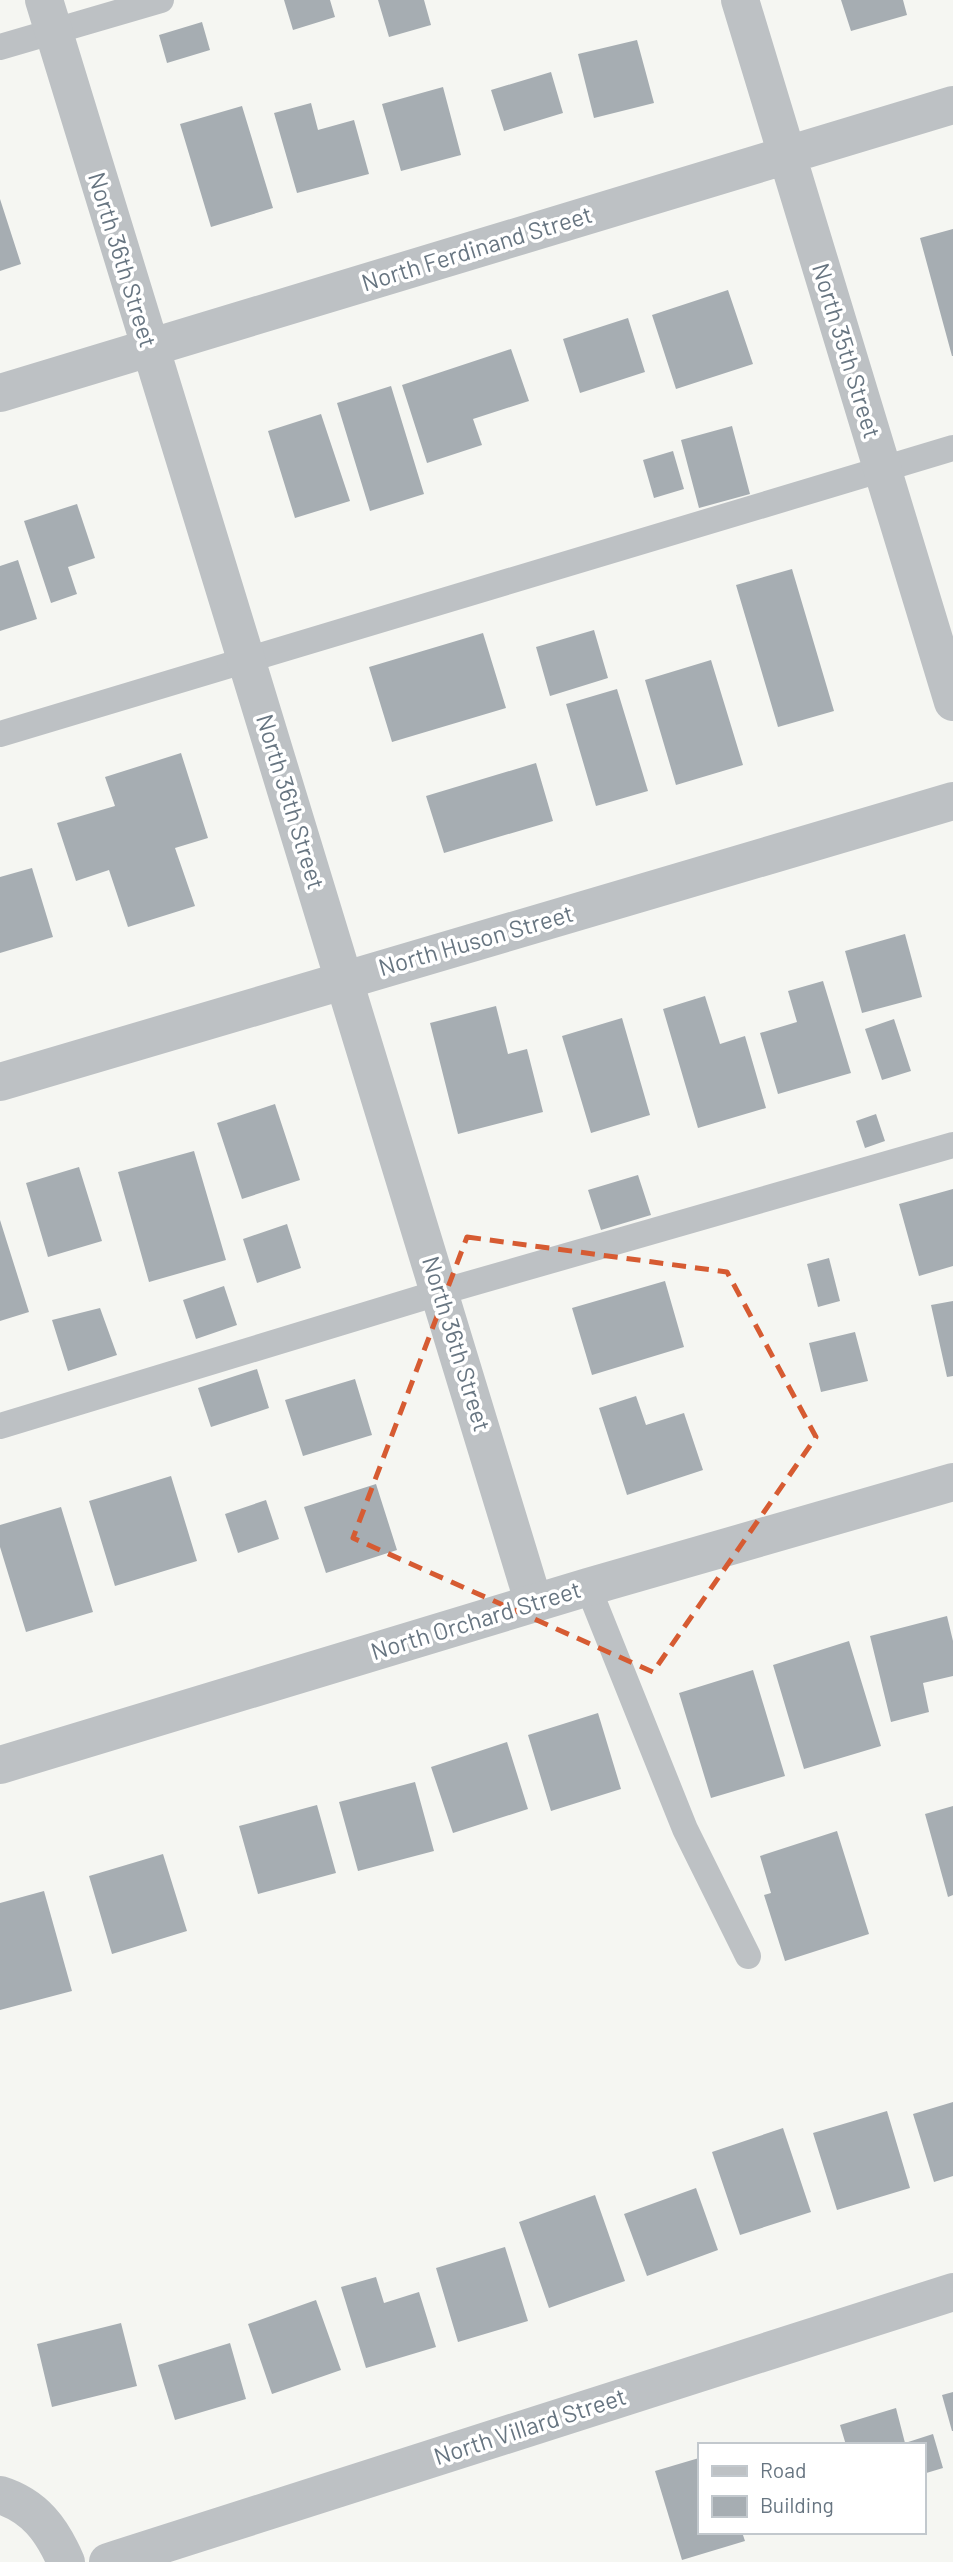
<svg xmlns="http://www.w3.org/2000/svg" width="953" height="2562" font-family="Barlow,sans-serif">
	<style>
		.building { fill: #a6adb2 }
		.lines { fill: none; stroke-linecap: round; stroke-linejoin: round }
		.service { stroke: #bdc1c4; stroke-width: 26 }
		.minor { stroke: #bdc1c4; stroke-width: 38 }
		.tertiary { stroke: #bdc1c4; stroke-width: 38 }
		.marked { fill: none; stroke: #d65b32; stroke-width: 5; stroke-dasharray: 14 9; stroke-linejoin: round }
		.labels { text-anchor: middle; stroke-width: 7; stroke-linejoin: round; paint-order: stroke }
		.street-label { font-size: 24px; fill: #677581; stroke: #fff }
	</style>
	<rect width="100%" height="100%" fill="#f5f6f2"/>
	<path class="building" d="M284 0H330L335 17 293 30Z
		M378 0H424L431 25 389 37Z
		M841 0H903L907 15 851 31Z
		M202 22 210 50 167 63 159 35Z
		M637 40 654 103 594 118 578 54Z
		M551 72 563 113 504 131 491 90Z
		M443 87 461 155 401 171 382 104Z
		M311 103 318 130 354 120 369 174 297 193 274 113Z
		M242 106 273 208 211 227 180 124Z
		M0 199 21 264 0 271Z
		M953 229V356H952L920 238Z
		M728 290 753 364 676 389 652 315Z
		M628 318 645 372 580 393 563 339Z
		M511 349 529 401 473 419 482 445 427 463 402 385Z
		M391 386 424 494 370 511 337 403Z
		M321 414 350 501 295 518 268 431Z
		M732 426 750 494 699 508 681 440Z
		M673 451 684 489 654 498 643 460Z
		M77 504 95 558 68 567 77 594 51 603 24 521Z
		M18 560 37 619 0 631V566Z
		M792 569 834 711 778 727 736 585Z
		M594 630 608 678 550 696 536 647Z
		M483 633 506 708 392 742 369 667Z
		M711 660 743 765 676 785 645 680Z
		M617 689 648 791 596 806 566 704Z
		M181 753 208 838 175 848 195 906 128 927 109 870 76 881 57 823 115 806 105 777Z
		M536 763 553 821 444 853 426 796Z
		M32 868 53 937 0 953V877Z
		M905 934 922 997 862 1013 845 951Z
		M823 981 851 1073 778 1094 760 1033 797 1022 788 991Z
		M705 996 720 1044 745 1036 766 1108 698 1128 663 1009Z
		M496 1006 508 1054 527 1049 543 1112 458 1134 430 1023Z
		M622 1018 650 1115 591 1133 562 1036Z
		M894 1019 911 1071 882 1080 865 1029Z
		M275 1104 300 1180 242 1199 217 1123Z
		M876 1114 885 1141 865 1148 856 1121Z
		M194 1151 226 1260 149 1282 118 1172Z
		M79 1167 102 1241 48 1257 26 1183Z
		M638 1175 651 1215 601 1230 588 1190Z
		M953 1189V1266L919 1276 899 1204Z
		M0 1220 29 1312 0 1321Z
		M287 1224 301 1268 257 1283 243 1239Z
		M829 1258 840 1301 818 1307 807 1264Z
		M665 1281 684 1347 592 1375 572 1308Z
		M224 1286 237 1325 196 1339 183 1300Z
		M953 1301V1376L947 1377 931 1305Z
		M100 1308 117 1355 68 1371 52 1320Z
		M855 1332 868 1381 821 1392 809 1343Z
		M257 1369 269 1408 211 1427 198 1388Z
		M355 1379 372 1435 303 1456 285 1400Z
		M636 1396 646 1425 684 1413 703 1470 627 1495 599 1408Z
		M171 1476 197 1561 115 1586 89 1501Z
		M376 1484 397 1550 326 1573 304 1507Z
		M266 1500 279 1539 238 1553 225 1514Z
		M61 1507 93 1612 26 1632 0 1547V1525Z
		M947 1616 953 1641V1676L923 1683 929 1712 891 1722 870 1636Z
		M849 1641 881 1746 804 1769 773 1665Z
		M753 1670 785 1776 711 1798 679 1693Z
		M598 1713 621 1789 551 1811 528 1735Z
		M507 1742 528 1809 453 1833 431 1767Z
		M415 1782 434 1851 358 1871 339 1802Z
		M317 1805 336 1873 258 1894 239 1826Z
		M953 1806V1895L948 1897 925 1814Z
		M837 1831 869 1934 785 1961 764 1895 771 1893 760 1856Z
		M163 1854 187 1931 112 1954 89 1876Z
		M44 1891 72 1991 0 2010V1903Z
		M953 2102V2176L934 2182 913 2114Z
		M887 2111 910 2188 837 2210 813 2133Z
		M783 2128 811 2212 740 2235 712 2152Z
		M696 2188 718 2250 647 2276 624 2214Z
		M595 2195 625 2281 549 2308 519 2222Z
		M505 2247 528 2321 458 2342 436 2268Z
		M376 2277 384 2303 419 2292 436 2347 366 2368 341 2287Z
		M316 2300 341 2370 272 2394 248 2324Z
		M121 2323 137 2386 52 2407 37 2344Z
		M230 2343 246 2399 175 2420 158 2365Z
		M953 2392V2431H952L942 2395Z
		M896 2408 905 2443 933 2434 943 2468 923 2474V2445H846L840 2425Z
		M699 2458V2532H742L745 2541 682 2560 655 2471Z"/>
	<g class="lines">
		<path class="service" d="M0 47 161 0
			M0 734 953 448
			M0 1426 441 1292 953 1145
			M588 1587 685 1829 748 1956"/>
		<path class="minor" d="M44 0C207 535 373 1068 534 1604
			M740 0 953 702
			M0 393 953 105
			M0 1082 953 801
			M0 2495C35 2506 52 2530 66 2562
			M108 2562 953 2292"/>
		<path class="tertiary" d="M0 1765 588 1587 953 1482"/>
	</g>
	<path class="marked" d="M467 1237 727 1272 816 1437 653 1672 353 1538Z"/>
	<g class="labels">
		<g class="street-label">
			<text transform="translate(477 249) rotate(-17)" y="8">North Ferdinand Street</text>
			<text transform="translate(122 260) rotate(73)" y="8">North 36th Street</text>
			<text transform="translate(846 351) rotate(73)" y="8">North 35th Street</text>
			<text transform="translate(290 802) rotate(73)" y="8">North 36th Street</text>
			<text transform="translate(476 941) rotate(-16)" y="8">North Huson Street</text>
			<text transform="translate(456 1344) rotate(73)" y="8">North 36th Street</text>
			<text transform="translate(476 1621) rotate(-17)" y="8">North Orchard Street</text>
			<text transform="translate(530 2427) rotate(-18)" y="8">North Villard Street</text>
		</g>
	</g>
	<rect x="698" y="2443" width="228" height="91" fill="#ffffff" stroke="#c2c8cd" stroke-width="2"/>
	<rect x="712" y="2466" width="35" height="10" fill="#bdc1c4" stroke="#c2c8cd" stroke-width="2"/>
	<text x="760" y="2478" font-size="21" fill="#677581">Road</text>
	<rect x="712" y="2496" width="35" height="21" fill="#a6adb2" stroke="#c2c8cd" stroke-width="2"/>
	<text x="760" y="2513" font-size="21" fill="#677581">Building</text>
</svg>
